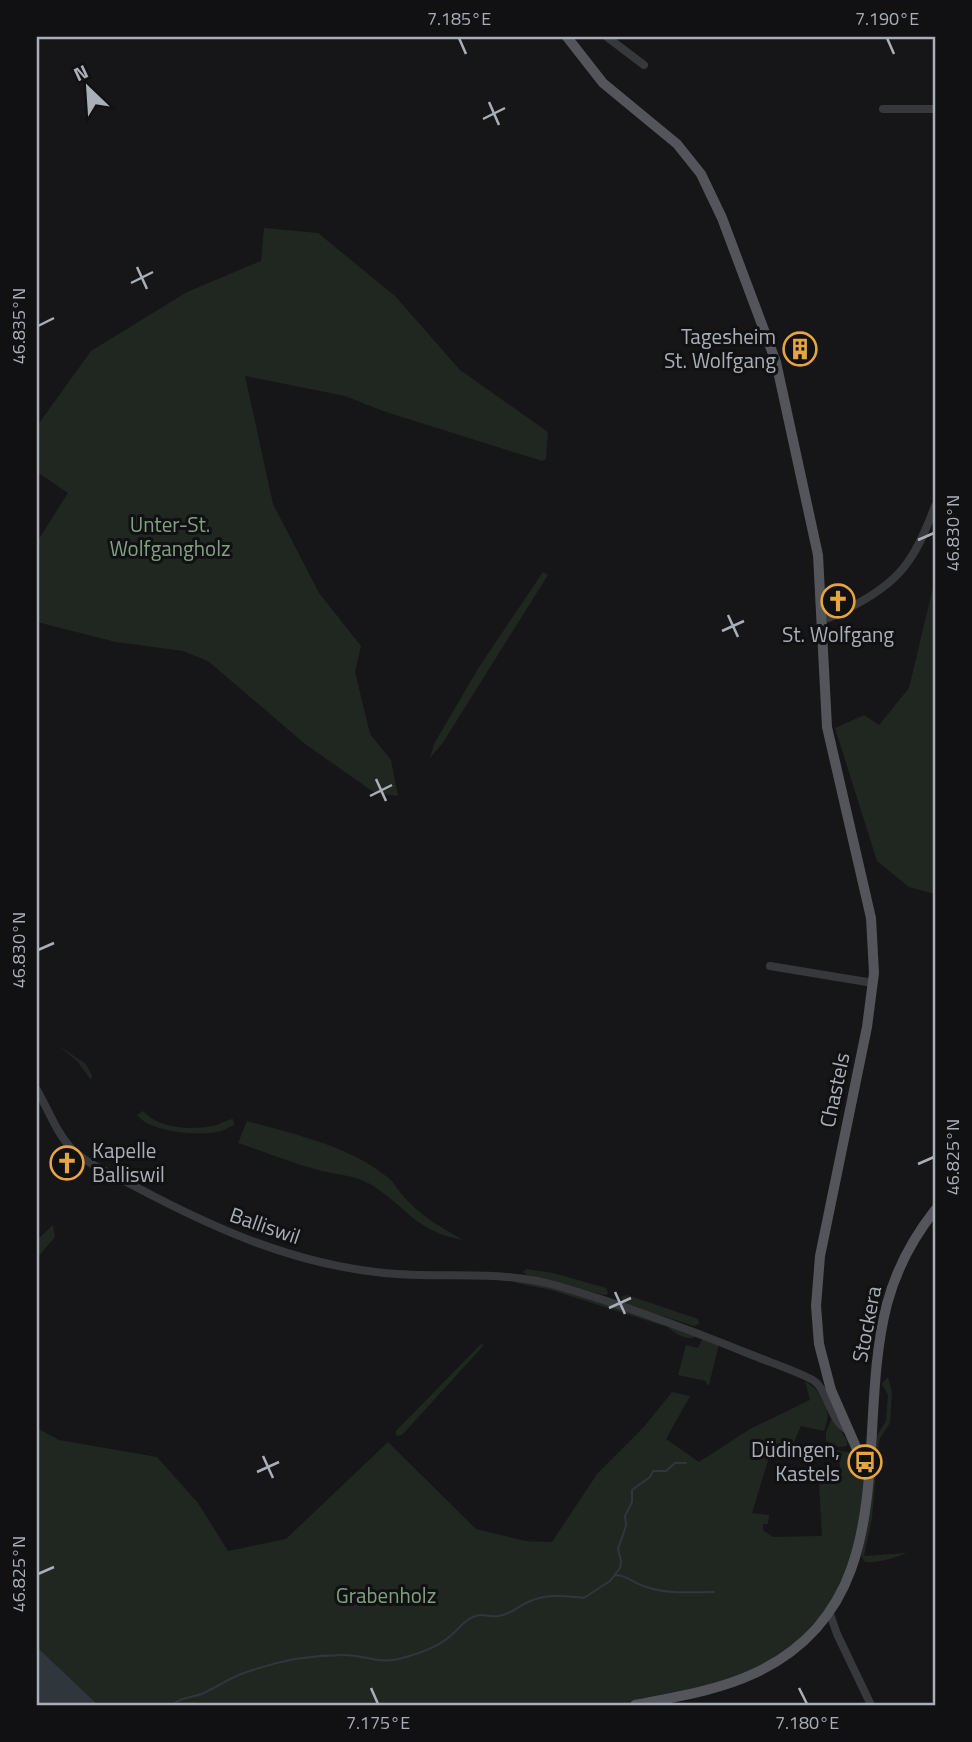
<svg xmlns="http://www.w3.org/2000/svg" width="972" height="1742" font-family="'Titillium Web',sans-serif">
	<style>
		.green { fill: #202721 }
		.water { fill: #2f373d }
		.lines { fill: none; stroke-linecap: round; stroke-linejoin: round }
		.stream { stroke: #2f373d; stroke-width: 2 }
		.minor { stroke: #37383c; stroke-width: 8 }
		.major { stroke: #53555b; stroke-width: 10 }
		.ticks { fill: none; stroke: #a9aeb7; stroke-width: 2.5 }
		.labels { text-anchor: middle; stroke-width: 6; stroke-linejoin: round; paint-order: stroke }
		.poi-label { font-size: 21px; fill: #a9aeb7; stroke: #111113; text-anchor: end }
		.park-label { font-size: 21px; fill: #81a081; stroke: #111113 }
		.street-label { font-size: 21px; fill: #a9aeb7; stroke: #111113 }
		.neatline { fill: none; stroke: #a9aeb7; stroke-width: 2.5 }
		.ticks-label { font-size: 18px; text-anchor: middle; fill: #a9aeb7 }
	</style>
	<rect width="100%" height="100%" fill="#161618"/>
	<path class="green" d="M264 228 318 233 395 296 460 370 548 432 546 459 542 461 383 411 345 396 245 376 273 504 319 593 361 646 355 672 370 734 391 760 398 796 375 793 305 744 208 661 183 651 116 642 37 622V542L68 493 37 472V426L91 351 187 292 261 261Z
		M543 572 548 575 442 744 430 758 434 744 479 667Z
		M935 579V894L909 887 877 861 835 728 864 715 879 725 909 688Z
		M59 1046 86 1064 92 1076 91 1080 77 1061Z
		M143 1111C159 1129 190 1130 212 1126 219 1125 226 1120 233 1119L234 1125C229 1127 223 1131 218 1132 197 1136 150 1132 137 1115Z
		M247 1121C294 1134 347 1145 386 1176 395 1182 399 1193 407 1200 424 1218 442 1228 463 1240 415 1231 409 1209 372 1185 354 1174 334 1175 315 1169 289 1162 263 1151 238 1143Z
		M53 1225 55 1237 37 1258V1240Z
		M526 1269 553 1273 606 1288 608 1294 604 1295 527 1275 523 1272Z
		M518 1280C578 1293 636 1313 694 1334V1338C685 1340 675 1333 667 1327L551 1290 516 1283Z
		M627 1295 698 1319 699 1324 694 1326 623 1303 621 1297Z
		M703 1338 719 1344 709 1385 706 1384V1381L678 1375 686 1345 698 1348Z
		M481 1344 484 1345 402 1435 396 1436V1431Z
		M888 1377 892 1393 890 1423 880 1438 877 1457 875 1456 876 1437 886 1421 888 1395 882 1384Z
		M805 1381C825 1395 833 1408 824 1431L801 1426 786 1460 769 1457 752 1513 769 1515 768 1524H763V1530L773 1537 822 1536 819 1482 837 1479 840 1466 836 1450C851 1453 859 1452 865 1468L858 1543 828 1608 797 1641 758 1668 716 1684 621 1705H98L37 1647V1428L59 1440 157 1457 198 1503 228 1551 286 1539 388 1442 476 1529 525 1541 552 1542 597 1474 643 1428 672 1392 690 1396 666 1439 699 1462 750 1429 810 1400Z
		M832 1418 847 1440V1446L839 1447 826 1441V1432Z
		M875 1459 877 1461 872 1518 864 1556 907 1553C893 1558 880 1563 865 1562L861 1556 868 1521Z"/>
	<path class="water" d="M37 1647 98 1705H37Z"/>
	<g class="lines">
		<path class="stream" d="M615 1575C626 1575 631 1581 641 1585 664 1595 690 1592 714 1592
			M173 1705C181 1696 195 1698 206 1692 217 1687 228 1679 239 1675 272 1662 309 1655 343 1655 369 1655 378 1666 406 1657 420 1653 438 1647 449 1637 456 1632 461 1624 469 1619 481 1611 488 1618 499 1616 509 1615 519 1606 528 1602 548 1593 564 1596 584 1598L610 1581 620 1568 621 1561 618 1549 626 1526 625 1516 632 1502V1490L650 1477 653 1471H666L675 1463H686"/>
		<path class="minor" d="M607 37 644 65
			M883 109H935
			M822 620C831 618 838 614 847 609 900 583 915 560 935 506
			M770 966 873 983
			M37 1090C48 1109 57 1134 72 1149 89 1166 115 1175 136 1187 215 1229 294 1264 384 1273 444 1279 499 1269 558 1286 624 1305 688 1329 752 1355 772 1363 793 1370 811 1379 828 1387 829 1420 847 1430
			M829 1611 837 1634 871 1705"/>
		<path class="major" d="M567 37 603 83 677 144 701 174 722 218 776 362 818 555 827 727 871 918 874 973 867 1027 820 1256 816 1306 819 1344 831 1390 856 1447 862 1454 870 1457
			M635 1705C674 1697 716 1691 753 1674 907 1603 853 1435 887 1304 896 1270 913 1238 935 1210"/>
	</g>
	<path class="ticks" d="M459 38 466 54M887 38 894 54M489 102 499 125M483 119 505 108M137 267 147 289M131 283 153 272M38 326 54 318M918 540 934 533M728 615 738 637M722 631 744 621M376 779 386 801M370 796 392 785M38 950 54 943M918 1164 934 1157M615 1292 625 1314M609 1308 631 1298M263 1456 273 1478M257 1472 279 1462M38 1574 54 1567M371 1688 378 1704M799 1688 807 1704"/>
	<defs>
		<symbol id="building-ring" viewBox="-11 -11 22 22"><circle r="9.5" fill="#111113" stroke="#e5a540" stroke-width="1.5"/><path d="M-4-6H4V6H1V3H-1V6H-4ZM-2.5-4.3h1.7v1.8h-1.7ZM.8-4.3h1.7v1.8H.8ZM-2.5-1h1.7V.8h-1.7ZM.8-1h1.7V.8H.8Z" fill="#e5a540"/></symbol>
		<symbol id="church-ring" viewBox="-11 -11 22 22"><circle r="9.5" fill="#111113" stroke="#e5a540" stroke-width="1.5"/><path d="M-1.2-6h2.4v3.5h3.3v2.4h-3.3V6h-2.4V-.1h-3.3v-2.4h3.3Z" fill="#e5a540"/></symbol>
		<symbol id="bus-ring" viewBox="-11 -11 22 22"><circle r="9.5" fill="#111113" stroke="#e5a540" stroke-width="1.5"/><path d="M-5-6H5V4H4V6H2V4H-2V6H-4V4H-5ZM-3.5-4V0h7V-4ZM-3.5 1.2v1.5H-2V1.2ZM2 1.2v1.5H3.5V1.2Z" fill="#e5a540"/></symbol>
	</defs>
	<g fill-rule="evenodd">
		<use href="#building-ring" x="781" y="330" width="38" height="38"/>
		<use href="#church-ring" x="819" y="582" width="38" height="38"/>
		<use href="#church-ring" x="48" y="1144" width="38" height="38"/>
		<use href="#bus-ring" x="846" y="1443" width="38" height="38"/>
	</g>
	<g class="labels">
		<g class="poi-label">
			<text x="776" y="344">Tagesheim<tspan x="776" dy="24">St. Wolfgang</tspan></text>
			<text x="838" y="642" text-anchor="middle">St. Wolfgang</text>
			<text x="92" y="1158" text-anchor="start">Kapelle<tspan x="92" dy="24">Balliswil</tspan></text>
			<text x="840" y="1457">Düdingen,<tspan x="840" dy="24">Kastels</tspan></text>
		</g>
		<g class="park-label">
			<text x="170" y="532">Unter-St.<tspan x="170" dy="24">Wolfgangholz</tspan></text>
			<text x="386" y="1603">Grabenholz</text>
		</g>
		<g class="street-label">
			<text transform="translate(835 1090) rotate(-78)" y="7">Chastels</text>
			<text transform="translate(265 1226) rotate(19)" y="7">Balliswil</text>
			<text transform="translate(867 1324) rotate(-79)" y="7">Stockera</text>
		</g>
	</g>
	<rect width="972" height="1742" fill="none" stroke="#111113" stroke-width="77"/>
	<g transform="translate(88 88) rotate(335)" stroke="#111113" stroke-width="5" paint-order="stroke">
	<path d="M0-5L12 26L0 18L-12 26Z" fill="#a9aeb7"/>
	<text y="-10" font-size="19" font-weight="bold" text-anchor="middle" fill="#a9aeb7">N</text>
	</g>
	<rect x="38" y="38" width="896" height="1666" class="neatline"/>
	<g class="ticks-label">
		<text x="459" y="25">7.185°E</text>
		<text x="887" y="25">7.190°E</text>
		<text transform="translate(19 326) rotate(-90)" y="6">46.835°N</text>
		<text transform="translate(953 533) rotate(-90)" y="6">46.830°N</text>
		<text transform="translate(19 950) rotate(-90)" y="6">46.830°N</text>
		<text transform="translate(953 1157) rotate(-90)" y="6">46.825°N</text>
		<text transform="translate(19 1574) rotate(-90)" y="6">46.825°N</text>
		<text x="378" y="1729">7.175°E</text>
		<text x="807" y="1729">7.180°E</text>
	</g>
</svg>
